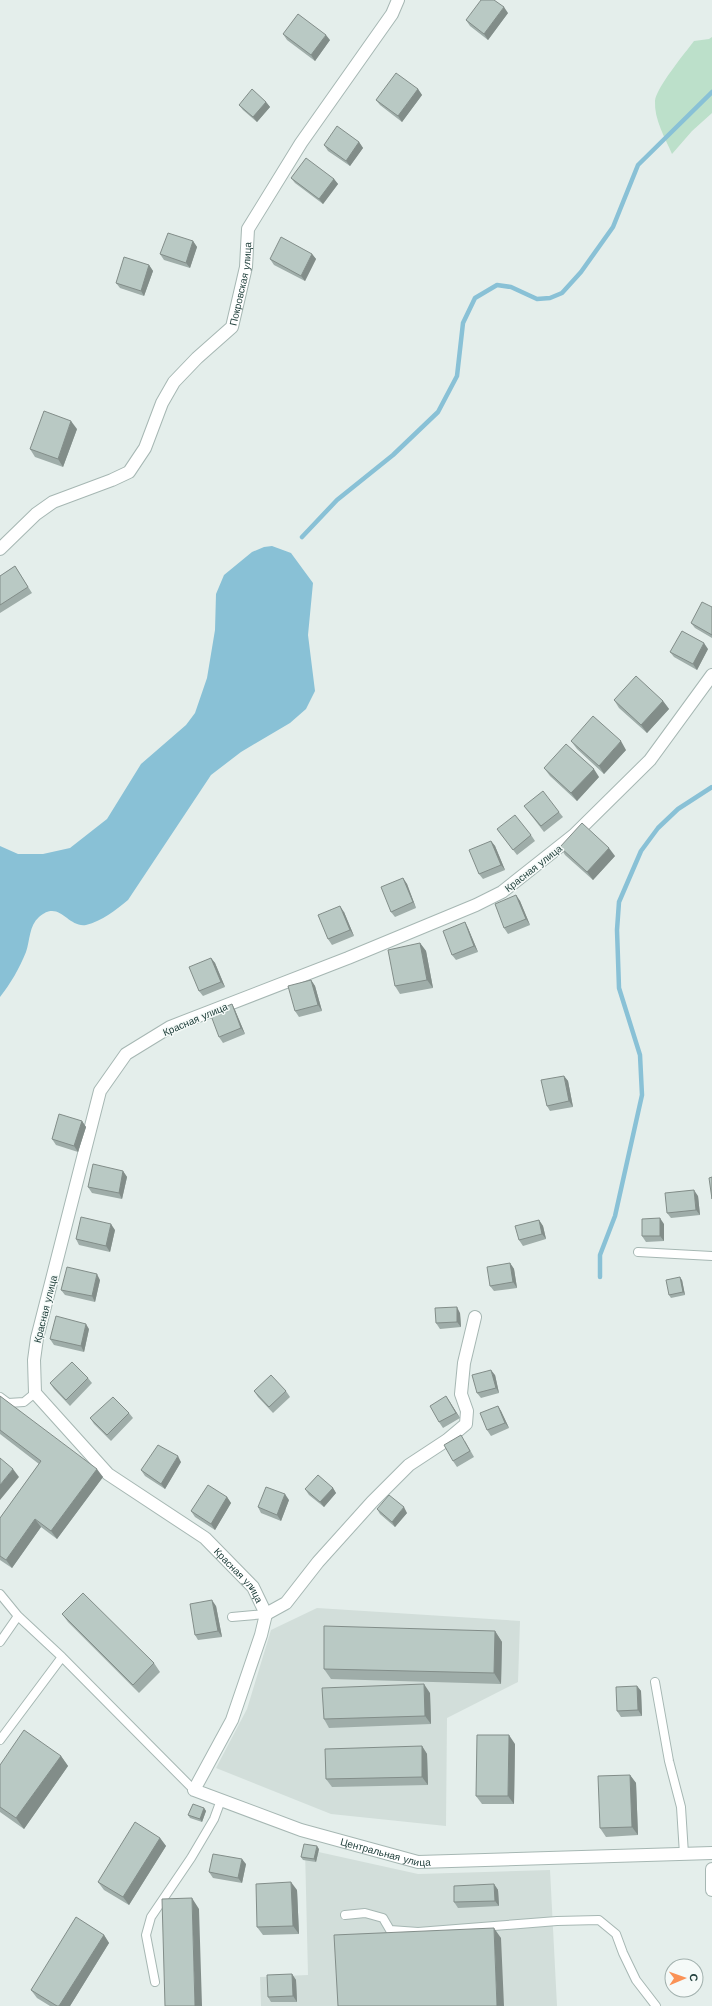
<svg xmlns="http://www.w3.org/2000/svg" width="712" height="2006" font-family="'Work Sans',sans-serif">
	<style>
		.built { fill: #d2deda }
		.green { fill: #bce0ca }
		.water { fill: #89c1d6 }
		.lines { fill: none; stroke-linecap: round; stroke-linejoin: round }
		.stream { stroke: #89c1d6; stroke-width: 4.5 }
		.lane-casing { stroke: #a6b7b3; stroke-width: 10 }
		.street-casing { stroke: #a6b7b3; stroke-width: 14 }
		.lane { stroke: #fff; stroke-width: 8 }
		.street { stroke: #fff; stroke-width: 12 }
		.wall { fill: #9fada9 }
		.shaded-wall { fill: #828d89 }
		.building { fill: #b9c9c4; stroke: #828d89 }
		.labels { text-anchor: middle; stroke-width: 3; stroke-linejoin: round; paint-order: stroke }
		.street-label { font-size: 10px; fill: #22413d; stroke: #f5faf8 }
	</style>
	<rect width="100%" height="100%" fill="#e4eeeb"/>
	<path class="built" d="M317 1608 520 1621 518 1682 447 1718 446 1826 331 1814 216 1768 247 1709 271 1630Z
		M305 1849 418 1874 550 1870 557 2006H261L260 1977 308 1975Z"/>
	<path class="green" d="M712 37V113L692 131 672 154C665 138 654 119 655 101 656 88 685 53 694 41L709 39Z"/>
	<path class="water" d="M272 546 291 553 313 583 308 635 315 691 306 709 290 723 241 752 211 775 128 900C116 910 102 921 86 925 67 928 60 899 39 917 29 926 30 940 26 952 19 969 11 983 0 997V846L18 854H43L70 848 107 819 141 764 186 725 195 713 207 678 215 630 216 594 224 575 252 552 264 547Z"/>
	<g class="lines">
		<path class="stream" d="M302 537 337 500 393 455 438 412 457 376 463 323 475 298 497 285 511 287 537 299 550 298 562 293 581 272 613 227 638 165 712 92
			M600 1277V1255L615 1216 642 1095 640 1055 619 988 617 930 619 902 641 851 658 828 678 809 712 787"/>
		<defs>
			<path id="lane" d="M638 1252 712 1256
				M0 1397 8 1403 24 1402 35 1393
				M0 1594 18 1616 62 1657 194 1790
				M232 1617 266 1614
				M0 1642 18 1616
				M655 1682 669 1761 681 1807 684 1854
				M0 1740 62 1657
				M345 1915 365 1913 383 1918 390 1930 418 1932 557 1921 599 1920 616 1934 623 1953 636 1980 656 2006
				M155 1982 146 1935 151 1917 191 1858 214 1819 221 1800"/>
			<g id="street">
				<path id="s1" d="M0 549 36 514 53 502 112 480 129 472 145 448 162 403 174 382 197 358 232 327 246 267 248 229 301 143 392 14 398 0"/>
				<path id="s2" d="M712 675 650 760 574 835 502 892 476 905 348 958 170 1027 126 1054 100 1091 37 1338 34 1360 35 1393 108 1474 205 1538 253 1587 266 1614 261 1635 232 1720 194 1790 301 1830 418 1862 712 1853"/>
				<path d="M266 1614 286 1603 318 1562 372 1502 409 1465 447 1440 466 1424 467 1411 461 1394 464 1363 475 1317"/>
				<path d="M712 1869V1890"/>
			</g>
		</defs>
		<use href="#lane" class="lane-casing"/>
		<use href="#street" class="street-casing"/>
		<use href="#lane" class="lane"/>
		<use href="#street" class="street"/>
	</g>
	<path class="wall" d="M508 13 488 40 470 26 466 20Z
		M283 34 330 40 315 61 287 40Z
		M418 89 422 95 402 122 380 105 376 100Z
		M266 102 270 107 257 122 243 110 239 105Z
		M359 142 363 148 350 166 328 151 324 145Z
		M291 178 334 179 338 184 323 204 295 183Z
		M193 241 197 247 190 268 164 260 160 254Z
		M312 254 316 259 305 281 274 265 270 259Z
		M149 265 153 271 144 296 120 288 116 283Z
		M77 429 63 467 35 457 30 449Z
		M15 566 32 593 0 613V576Z
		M712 607V638L695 628 691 623Z
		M708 649 697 670 674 657 670 652Z
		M614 700 663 701 669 709 647 733 619 708Z
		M571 741 626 750 604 774 577 749Z
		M544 768 599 777 577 801 550 776Z
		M524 806 559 812 563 817 544 832Z
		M497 829 531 835 535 841 517 855Z
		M491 841 495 846 505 870 483 879 479 874Z
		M560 847 615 856 593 880 565 855Z
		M403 878 407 884 416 908 395 917 391 912Z
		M516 895 520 901 530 925 508 934 504 928Z
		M344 912 354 936 332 945 328 939Z
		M465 922 468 928 478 952 456 960 452 955Z
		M420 943 426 951 433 988 400 994 395 986Z
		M211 958 215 963 225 987 203 996 199 991Z
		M311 980 315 986 322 1011 299 1017 295 1011Z
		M232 1004 235 1010 245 1034 223 1043 219 1037Z
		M564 1076 568 1081 573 1107 550 1111 547 1106Z
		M82 1121 86 1127 78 1152 56 1145 52 1139Z
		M123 1171 127 1177 122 1199 92 1193 88 1187Z
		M698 1196 700 1215 671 1218 667 1213Z
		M539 1220 543 1226 546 1239 523 1246 519 1240Z
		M664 1224V1241L646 1242 642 1236Z
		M115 1230 110 1252 79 1245 76 1239Z
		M510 1263 514 1269 517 1288 494 1291 490 1286Z
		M100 1280 95 1302 65 1295 61 1290Z
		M682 1280 685 1295 671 1298 669 1295Z
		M460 1313 461 1327 440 1329 436 1323Z
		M89 1329 84 1352 54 1345 50 1339Z
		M495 1375 499 1393 481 1398 477 1393Z
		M88 1378 92 1383 70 1406 54 1389 50 1383Z
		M254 1391H286L290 1397 273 1413 258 1397Z
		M0 1396 103 1477 57 1539 41 1527 12 1568 0 1560V1518L39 1464 0 1434Z
		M446 1396 460 1418 443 1428 439 1422Z
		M498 1406 501 1411 509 1428 491 1436 487 1430Z
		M129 1413 133 1418 111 1441 94 1424 90 1418Z
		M465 1441 474 1457 457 1467 453 1461Z
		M181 1462 165 1489 145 1476 141 1470Z
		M333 1488 336 1493 324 1507 309 1495 305 1489Z
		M227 1497 231 1503 215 1530 195 1517 191 1511Z
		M289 1500 281 1521 261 1513 258 1507Z
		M377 1509 407 1513 395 1527 380 1514Z
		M216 1606 222 1637 198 1640 195 1635Z
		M62 1614 154 1663 160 1672 139 1693 68 1622Z
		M495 1631 502 1642 501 1684 331 1679 324 1669Z
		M637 1686 641 1691 642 1716 621 1717 617 1711Z
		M430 1693 431 1724 329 1728 324 1719Z
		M515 1744 514 1804H482L476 1796Z
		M422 1746 427 1754 428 1785 332 1787 326 1779Z
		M61 1756 68 1766 24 1829 0 1812V1765Z
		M630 1775 636 1783 638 1835 606 1837 600 1828Z
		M204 1808 206 1811 202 1822 190 1818 188 1815Z
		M160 1838 166 1846 129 1905 104 1890 98 1882Z
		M319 1849 316 1862 303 1860 301 1857Z
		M246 1864 242 1883 213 1878 209 1872Z
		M494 1884 498 1890 499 1906 458 1908 454 1902Z
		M297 1890 299 1934 263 1935 257 1927Z
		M104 1935 109 1943 70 2006H50L37 1998 31 1990Z
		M292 1974 296 1980 297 2002H271L268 1997Z"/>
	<path class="shaded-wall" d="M504 7 508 13 488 40 484 34Z
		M326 35 330 40 315 61 311 55Z
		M418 89 422 95 402 122 398 116Z
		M266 102 270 107 257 122 253 117Z
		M359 142 363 148 350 166 346 161Z
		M334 179 338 184 323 204 319 199Z
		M193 241 197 247 190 268 186 263Z
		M312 254 316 259 305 281 301 276Z
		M149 265 153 271 144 296 141 291Z
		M71 421 77 429 63 467 58 459Z
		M704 643 708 649 697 670 693 664Z
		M663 701 669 709 647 733 641 725Z
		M621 741 626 750 604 774 599 766Z
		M594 769 599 777 577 801 571 793Z
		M491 841 495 846 505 870 501 865Z
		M609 848 615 856 593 880 587 872Z
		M403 878 407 884 416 908 413 902Z
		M516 895 520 901 530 925 526 919Z
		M340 906 344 912 354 936 350 930Z
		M465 922 468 928 478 952 474 946Z
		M420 943 426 951 433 988 427 980Z
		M211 958 215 963 225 987 221 982Z
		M311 980 315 986 322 1011 318 1005Z
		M232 1004 235 1010 245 1034 241 1028Z
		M564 1076 568 1081 573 1107 569 1101Z
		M82 1121 86 1127 78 1152 74 1146Z
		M123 1171 127 1177 122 1199 119 1193Z
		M694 1190 698 1196 700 1215 696 1210Z
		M660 1218 664 1224V1241L660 1236Z
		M539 1220 543 1226 546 1239 542 1234Z
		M111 1224 115 1230 110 1252 106 1246Z
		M510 1263 514 1269 517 1288 513 1282Z
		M97 1274 100 1280 95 1302 92 1296Z
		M680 1277 682 1280 685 1295 683 1292Z
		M457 1307 460 1313 461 1327 457 1322Z
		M86 1324 89 1329 84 1352 81 1346Z
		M491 1370 495 1375 499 1393 496 1388Z
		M446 1396 450 1402 460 1418 456 1413Z
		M498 1406 501 1411 509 1428 505 1423Z
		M178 1456 181 1462 165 1489 161 1484Z
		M13 1469 19 1477 0 1500V1485Z
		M97 1469 103 1477 57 1539 51 1531Z
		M333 1488 336 1493 324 1507 320 1502Z
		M285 1494 289 1500 281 1521 277 1515Z
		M227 1497 231 1503 215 1530 211 1524Z
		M404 1507 407 1513 395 1527 392 1522Z
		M35 1519 41 1527 12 1568 6 1560Z
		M212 1600 216 1606 222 1637 218 1631Z
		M495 1631 502 1642 501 1684 494 1673Z
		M424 1684 430 1693 431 1724 425 1716Z
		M637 1686 641 1691 642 1716 638 1710Z
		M509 1735 515 1744 514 1804 508 1796Z
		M422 1746 427 1754 428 1785 422 1777Z
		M61 1756 68 1766 24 1829 16 1818Z
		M630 1775 636 1783 638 1835 632 1827Z
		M204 1808 206 1811 202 1822 200 1819Z
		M160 1838 166 1846 129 1905 123 1897Z
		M317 1846 319 1849 316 1862 314 1859Z
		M242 1859 246 1864 242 1883 238 1878Z
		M291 1882 297 1890 299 1934 293 1926Z
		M494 1884 498 1890 499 1906 495 1901Z
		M192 1898 199 1909 202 2006H195Z
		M494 1928 501 1938 504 2006H497Z
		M104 1935 109 1943 70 2006H59Z
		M292 1974 296 1980 297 2002 293 1996Z"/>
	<path class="building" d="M481 0H494L504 7 484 34 466 20Z
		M298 14 326 35 311 55 283 34Z
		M396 73 418 89 398 116 376 100Z
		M252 89 266 102 253 117 239 105Z
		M337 126 359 142 346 161 324 145Z
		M306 158 334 179 319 199 291 178Z
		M168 233 193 241 186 263 160 254Z
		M281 237 312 254 301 276 270 259Z
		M124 257 149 265 141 291 116 283Z
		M44 411 71 421 58 459 30 449Z
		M15 566 28 587 0 605V576Z
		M702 602 712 607V635L691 623Z
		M682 631 704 643 693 664 670 652Z
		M636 676 663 701 641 725 614 700Z
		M593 716 621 741 599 766 571 741Z
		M566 744 594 769 571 793 544 768Z
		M543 791 559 812 541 826 524 806Z
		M515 815 531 835 513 850 497 829Z
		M582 823 609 848 587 872 560 847Z
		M491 841 501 865 479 874 469 850Z
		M403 878 413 902 391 912 381 887Z
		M516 895 526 919 504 928 495 904Z
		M340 906 350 930 328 939 318 915Z
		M465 922 474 946 452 955 443 931Z
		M420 943 427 980 395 986 388 950Z
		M211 958 221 982 199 991 189 967Z
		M311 980 318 1005 295 1011 288 986Z
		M232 1004 241 1028 219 1037 210 1013Z
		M564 1076 569 1101 547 1106 541 1080Z
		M59 1114 82 1121 74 1146 52 1139Z
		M93 1164 123 1171 119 1193 88 1187Z
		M712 1177V1199L709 1178Z
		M694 1190 696 1210 667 1213 665 1193Z
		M81 1217 111 1224 106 1246 76 1239Z
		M660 1218V1236H642V1219Z
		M539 1220 542 1234 519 1240 515 1226Z
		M510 1263 513 1282 490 1286 487 1267Z
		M67 1267 97 1274 92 1296 61 1290Z
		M680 1277 683 1292 669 1295 666 1280Z
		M457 1307V1322L436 1323 435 1308Z
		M56 1316 86 1324 81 1346 50 1339Z
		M72 1362 88 1378 66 1400 50 1383Z
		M491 1370 496 1388 477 1393 472 1375Z
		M271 1375 286 1391 269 1407 254 1391Z
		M0 1396 97 1469 51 1531 35 1519 6 1560 0 1556V1518L41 1461 0 1430Z
		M446 1396 456 1413 439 1422 430 1406Z
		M113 1397 129 1413 107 1435 90 1418Z
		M498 1406 505 1423 487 1430 480 1413Z
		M461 1435 470 1451 453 1461 444 1445Z
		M158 1445 178 1456 161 1484 141 1470Z
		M0 1458 13 1469 0 1485Z
		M318 1475 333 1488 320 1502 305 1489Z
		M208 1485 227 1497 211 1524 191 1511Z
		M266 1487 285 1494 277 1515 258 1507Z
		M389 1495 404 1507 392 1522 377 1509Z
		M83 1593 154 1663 133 1685 62 1614Z
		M212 1600 218 1631 195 1635 190 1604Z
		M324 1626 495 1631 494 1673 324 1669Z
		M424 1684 425 1716 324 1719 322 1688Z
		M637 1686 638 1710 617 1711 616 1687Z
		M24 1730 61 1756 16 1818 0 1807V1765Z
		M477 1735H509L508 1796H476Z
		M422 1746V1777L326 1779 325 1749Z
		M630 1775 632 1827 600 1828 598 1776Z
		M193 1804 204 1808 200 1819 188 1815Z
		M135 1822 160 1838 123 1897 98 1882Z
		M304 1844 317 1846 314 1859 301 1857Z
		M213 1854 242 1859 238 1878 209 1872Z
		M291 1882 293 1926 257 1927 256 1884Z
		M494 1884 495 1901 454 1902V1886Z
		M192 1898 195 2006H165L162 1899Z
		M76 1917 104 1935 59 2006H57L31 1990Z
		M494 1928 497 2006H338L334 1935Z
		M292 1974 293 1996 268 1997 267 1975Z"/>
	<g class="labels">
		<g class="street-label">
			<text dy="4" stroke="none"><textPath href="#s1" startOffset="378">Покровская улица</textPath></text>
			<text transform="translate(533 868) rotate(-38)" y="4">Красная улица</text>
			<text transform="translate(195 1019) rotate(-23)" y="4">Красная улица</text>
			<text transform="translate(45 1309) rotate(-76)" y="4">Красная улица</text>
			<text dy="4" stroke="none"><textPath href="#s2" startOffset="1345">Красная улица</textPath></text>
			<text dy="4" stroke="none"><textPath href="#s2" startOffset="1786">Центральная улица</textPath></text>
		</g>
	</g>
	<g transform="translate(684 1978) rotate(88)"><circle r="19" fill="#f5faf8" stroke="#a1b0ad"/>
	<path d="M0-3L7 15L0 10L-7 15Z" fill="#fa9256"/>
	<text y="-6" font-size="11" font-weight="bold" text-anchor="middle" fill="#22413d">С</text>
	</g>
</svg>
